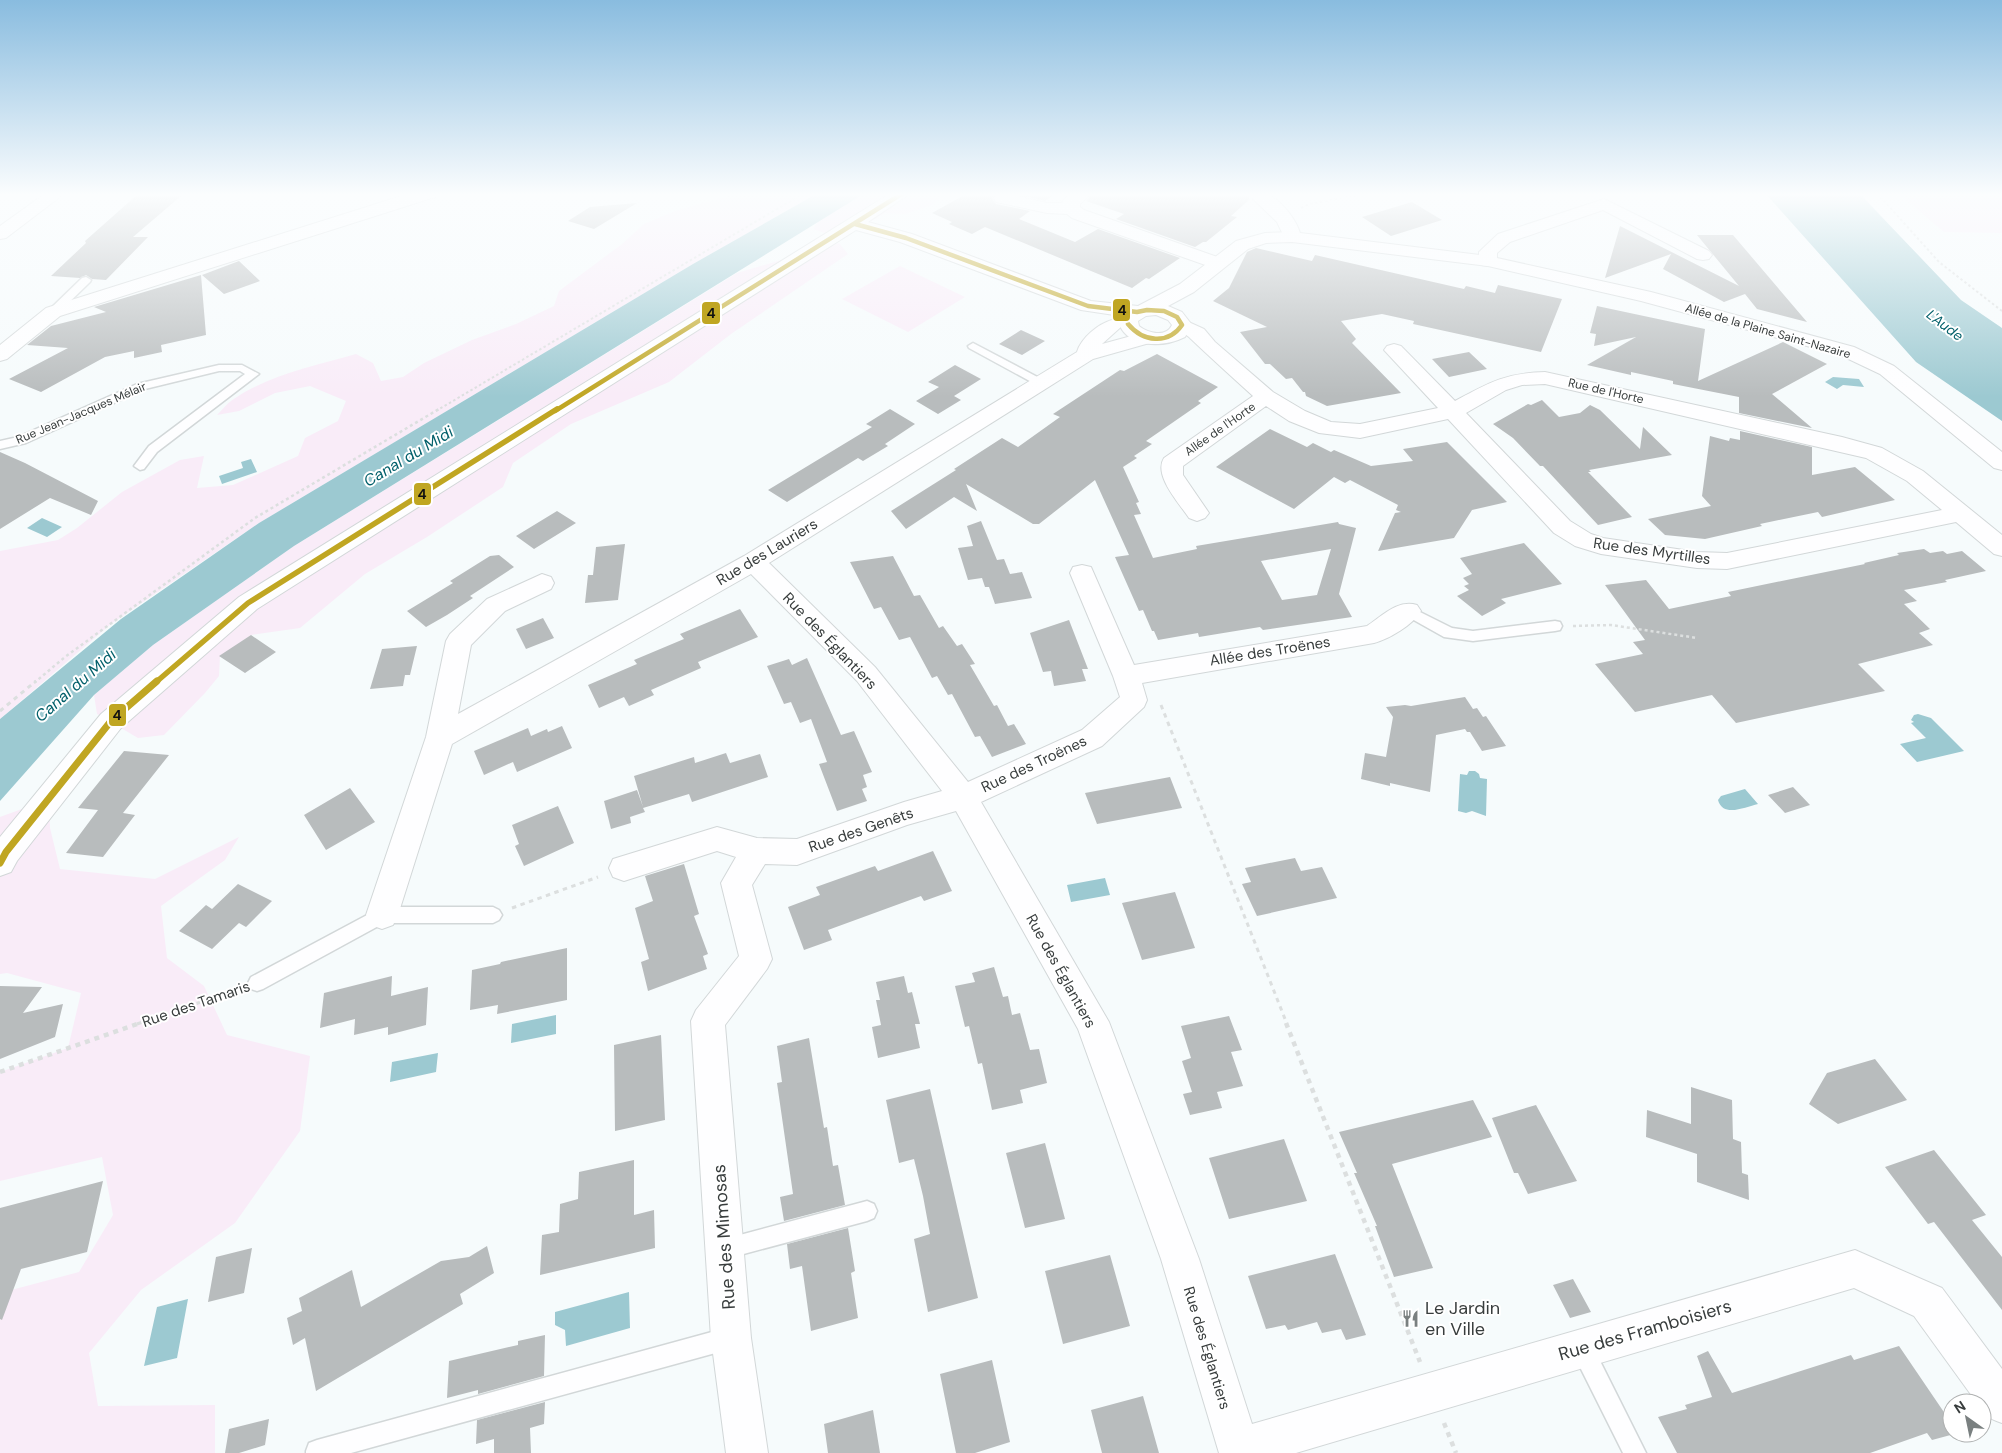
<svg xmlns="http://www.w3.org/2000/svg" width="2002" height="1453" font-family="'DM Sans',sans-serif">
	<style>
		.green { fill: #f9ecf8 }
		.water { fill: #9cc9d1 }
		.building { fill: #b8bcbd; fill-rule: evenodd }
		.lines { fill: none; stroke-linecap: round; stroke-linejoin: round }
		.lane-casing { stroke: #d2d7d8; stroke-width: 3 }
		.street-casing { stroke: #d2d7d8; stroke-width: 2 }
		.secondary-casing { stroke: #d2d7d8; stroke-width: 2 }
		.path-far3 { stroke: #dcdfdf; stroke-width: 2; stroke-dasharray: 2.5 2.5; stroke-linecap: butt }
		.path-far2 { stroke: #dcdfdf; stroke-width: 2.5; stroke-dasharray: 3 3; stroke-linecap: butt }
		.path-far1 { stroke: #dcdfdf; stroke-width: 3; stroke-dasharray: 4.5 4.5; stroke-linecap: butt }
		.path { stroke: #dcdfdf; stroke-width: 4.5; stroke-dasharray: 5 5; stroke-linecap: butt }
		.lane { fill: #fefeff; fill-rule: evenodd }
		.street { fill: #fefeff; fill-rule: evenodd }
		.secondary { fill: #fefeff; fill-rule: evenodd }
		.bus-1-far2-casing { stroke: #fff; stroke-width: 7 }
		.bus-1-far1-casing { stroke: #fff; stroke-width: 9 }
		.bus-1-casing { stroke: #fff; stroke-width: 11 }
		.bus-1-far2 { stroke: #c0a622; stroke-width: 4.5 }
		.bus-1-far1 { stroke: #c0a622; stroke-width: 5.5 }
		.bus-1 { stroke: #c0a622; stroke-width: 7 }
		.labels { text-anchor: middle; stroke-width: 4; stroke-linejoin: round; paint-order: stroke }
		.far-street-label { font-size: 12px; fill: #383d3d; stroke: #fff }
		.far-water-label { font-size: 14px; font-style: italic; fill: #03606b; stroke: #fff }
		.street-label { font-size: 15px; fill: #383d3d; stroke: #fff }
		.water-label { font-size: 16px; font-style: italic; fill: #03606b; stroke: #fff }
		.near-street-label { font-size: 18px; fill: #383d3d; stroke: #fff }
		.near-poi-label { font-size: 18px; fill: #383d3d; stroke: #fff; text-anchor: start }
		.line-badge { stroke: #fff; stroke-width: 2 }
		.pale-badge-label { font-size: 14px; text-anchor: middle; font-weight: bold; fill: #111 }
	</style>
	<rect width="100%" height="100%" fill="#f6fbfc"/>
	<path class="green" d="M761 193H818L693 264 259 523 111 624 0 719V551L58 540 77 528 122 492 180 460 204 456 197 488 233 485 298 456 305 438 338 421 346 401 310 386 275 393 239 411 217 415C223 409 229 401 237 397 270 375 317 365 356 354L373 363 381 381 403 377 424 363 472 340 516 324 554 306 559 291 622 244 644 224 675 211 717 199 738 195Z
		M865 193H945L932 205 905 214 885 213 855 231 825 233 813 229 818 222Z
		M1901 193H2002V233L1944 232 1906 200Z
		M839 243 848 254 731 334 669 382 571 424 513 463 503 487 427 537 365 574 300 628 251 635 220 656 219 676 205 693 164 735 138 738 97 714 94 695 153 645 294 546 737 273Z
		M900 266 965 297 908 332 842 299Z
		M49 799 50 828 60 869 155 879 239 837 225 860 161 906 167 958 204 986 227 1035 310 1056 300 1131 235 1223 141 1290 89 1353 98 1406 215 1405V1453H0V1293L79 1272 113 1215 102 1157 0 1181V1072L68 1048 81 993 7 973 0 974V817Z"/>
	<path class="water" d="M818 193H865L294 546 153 645 94 695 0 801V719L121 619 259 523 693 264Z
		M1765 193H1859L1961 300 2002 328V421L1916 362Z
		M1833 377 1859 379 1864 387 1843 385 1837 389 1825 382Z
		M251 459 257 472 222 484 219 476 243 468 241 462Z
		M42 518 62 527 47 537 27 528Z
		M1918 714 1931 718 1964 751 1917 762 1900 744 1926 738 1911 723 1914 722 1911 720 1914 715Z
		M1469 771H1475L1479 774 1480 778 1487 779 1486 816 1472 811 1466 813 1458 811 1460 774 1467 775Z
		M1745 789 1758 804C1745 807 1723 818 1718 800L1721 796Z
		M1105 878 1110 895 1071 902 1067 885Z
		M556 1015V1034L511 1043 512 1024Z
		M438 1053 436 1072 390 1082 392 1062Z
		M629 1292 630 1328 566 1346 565 1330 555 1325V1312Z
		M188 1299 177 1358 144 1366 157 1307Z"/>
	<path class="building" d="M968 193H994L992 199 996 204 1030 211 1019 219 1075 242 1098 229 1180 258 1149 279 1146 278 1132 288 985 227 972 234 949 224 952 222 932 213Z
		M1013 193H1056L1045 201Z
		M1094 193H1245L1250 199 1231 216 1237 217 1206 242H1203L1195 247 1116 219 1124 214 1086 201Z
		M138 194 181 196 133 237H148L106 280 92 279 86 275 80 278 51 276 86 243 85 241Z
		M1412 202 1442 220 1391 236 1362 217Z
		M637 203 594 229 568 221 590 207Z
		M1620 226 1739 286 1697 235H1733L1807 322 1757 309 1745 294 1724 302 1663 269 1671 254 1605 278Z
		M1256 248 1312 261 1315 255 1464 289 1466 286 1495 293 1498 285 1562 299 1541 352 1413 324 1414 321 1382 314 1341 321 1356 339 1352 343 1401 393 1327 406 1306 396 1305 392H1303L1292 378 1286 379 1270 364H1265L1240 332 1267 327 1213 301 1229 288 1247 252Z
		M239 261 260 281 224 294 202 275Z
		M201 275 206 335 161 345 162 352 134 358V351L105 357 41 392 9 379 68 348 27 345 51 326 106 312 94 307Z
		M1597 306 1705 329 1698 381 1783 342 1827 364 1772 394 1812 428 1739 413V397L1673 384V381L1631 372V375L1587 365 1636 337 1594 346 1596 334 1590 333Z
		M1021 330 1045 341 1022 355 999 344Z
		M1469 352 1487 369 1449 377 1432 359Z
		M1157 354 1218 387 1198 401 1201 403 1146 441 1152 444 1134 456 1137 458 1123 467 1139 502 1136 503 1141 514 1134 515 1153 558 1197 549 1196 546 1338 522 1339 524 1356 528 1339 594 1352 617 1263 630 1260 627 1199 637 1198 633 1158 640 1154 631H1152L1143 610 1139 611 1115 557 1129 555 1095 480 1039 524H1033L966 484 977 511 954 497 906 529 891 511 956 470 954 469 1002 438 1018 447 1060 417 1053 414 1120 370 1124 371ZM1331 549 1317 595 1282 600 1261 561Z
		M955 365 981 379 954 396 940 388 961 400 938 414 916 401 939 387 928 382Z
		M1542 400 1559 417 1580 413 1590 405 1600 410 1640 449 1643 427 1672 455 1589 470 1591 472H1588L1632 517 1598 525 1543 466H1540L1513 438 1493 424 1528 404 1531 405Z
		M890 409 915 424 885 444 888 446 863 461 858 458 787 502 768 490 872 427 866 424Z
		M1270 429 1307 447 1313 443 1331 452 1334 450 1371 466 1413 461 1403 449 1447 442 1507 502 1472 510 1454 538 1378 551 1395 513 1401 512 1396 510 1398 505 1350 480 1345 483 1334 477 1294 509 1216 467Z
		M1740 431 1812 447V475L1855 467 1895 500 1822 517 1818 512 1760 524 1762 526 1705 539 1665 535 1648 519 1711 506 1702 496 1710 436 1729 441 1730 438 1740 440Z
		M0 452 25 463 98 501 91 515 50 498 0 529Z
		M557 511 576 523 534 549 516 536Z
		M981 521 997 560 1004 559 1010 574 1022 572 1032 598 995 604 989 587H985L982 578 968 580 958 548 973 546 967 526Z
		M1524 543 1562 584 1501 599 1506 603 1482 616 1457 596 1469 590 1464 586 1469 584 1463 578 1472 574 1460 558Z
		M625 544 618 600 585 603 588 575H593L596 547Z
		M1924 549 1930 553 1943 551 1947 554 1962 551 1986 571 1945 580 1947 582 1904 590 1917 601 1904 604 1930 629 1919 633 1933 645 1858 664 1885 691 1736 723 1712 695 1635 712 1595 664 1643 654 1633 642 1645 640 1605 585 1646 580 1669 609 1731 596 1728 592 1865 564 1864 563 1899 555 1897 553Z
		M499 555 514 567 470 596 473 598 447 615 426 627 407 611 453 583 450 581 490 556Z
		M893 556 914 596 920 595 939 628 943 626 957 646 962 644 975 664 970 665 994 706 997 705 1008 726 1014 724 1026 744 992 757 980 736 975 737 952 694 948 695 937 676 932 678 910 637 899 640 881 607 874 609 850 562Z
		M740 609 758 637 698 662 701 668 651 690 654 695 629 706 624 697 599 708 588 685 637 664 634 660 684 639 680 634Z
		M543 618 554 638 526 649 516 629Z
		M1069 620 1088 669H1082L1086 681 1054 686 1051 671 1043 672 1030 633Z
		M251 635 276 652 245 673 219 656Z
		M417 646 410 675H405L403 686 370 689 382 649Z
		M807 658 841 735 854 731 872 772 863 775 867 787 862 789 867 801 837 811 819 764 827 762 811 719 800 723 791 702 784 704 767 666 789 659 792 665Z
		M1465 697 1473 709 1477 708 1483 717 1486 716 1506 746 1482 751 1470 732H1467L1465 729 1436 735 1430 792 1390 783V786L1361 779 1365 753 1386 757 1393 717 1386 707 1405 705 1411 706Z
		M562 726 572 748 517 772 513 762 484 775 474 751 528 728 531 736 547 729 548 732Z
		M124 751 169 755 123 813 135 815 103 857 66 853 98 810 78 808Z
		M726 753 730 763 760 754 768 777 692 802 689 794 643 808 645 812 630 817 631 823 611 829 604 801 637 790 643 807 634 776 694 757 695 763Z
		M1170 777 1182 808 1097 824 1085 793Z
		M1793 787 1810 805 1785 813 1768 795Z
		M350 788 375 822 326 850 304 815Z
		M558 806 574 843 524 866 515 846 519 844 512 825Z
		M933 851 952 891 924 901 921 896 828 930 832 940 804 950 788 907 820 895 816 887 875 866 878 871Z
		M1295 858 1301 871 1322 867 1337 898 1257 916 1242 884 1251 882 1245 868Z
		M684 864 699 914 694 916 708 954 703 956 707 969 648 991 641 962 649 959 635 908 653 901 645 876Z
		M238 884 272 901 246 927 239 923 212 949 179 931 206 905 212 909Z
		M1175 892 1195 948 1142 960 1122 903Z
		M567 948V1000L497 1014 498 1005 470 1010 472 970 500 964 501 962Z
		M994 967 1003 997 1008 996 1012 1015 1020 1013 1030 1050 1039 1049 1047 1083 1020 1090 1023 1103 992 1110 982 1063 978 1064 969 1026 965 1027 955 986 975 982 972 973Z
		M392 976 391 996 428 987 426 1025 388 1035V1027L354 1035 355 1019 320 1028 324 993Z
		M904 976 908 993 912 992 920 1024H915L920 1048 878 1058 872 1027 881 1025 876 1000H880L876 982Z
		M0 986 42 987 23 1013 63 1004 55 1037 0 1059Z
		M1229 1016 1242 1050 1231 1052 1243 1086 1217 1092 1222 1108 1190 1115 1183 1094 1192 1092 1182 1061 1191 1058 1181 1026Z
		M661 1035 665 1120 615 1131 614 1045Z
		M809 1038 824 1128 827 1127 833 1166 838 1165 845 1205 784 1221 780 1197 793 1194 777 1083 782 1082 777 1046Z
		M1875 1059 1907 1100 1838 1124 1809 1104 1827 1073Z
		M1691 1087 1732 1100 1733 1139 1741 1142 1742 1173 1748 1175 1749 1200 1697 1182V1154L1646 1137 1647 1110 1691 1124Z
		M930 1089 978 1298 928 1312 914 1239 930 1234 923 1196 914 1159 899 1163 886 1100Z
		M1473 1100 1492 1137 1392 1164 1433 1268 1394 1277 1375 1226H1377L1354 1173H1357L1339 1132Z
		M1536 1105 1577 1181 1528 1194 1518 1173H1514L1492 1118Z
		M1284 1139 1307 1201 1229 1219 1209 1158Z
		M1045 1143 1065 1219 1025 1228 1006 1153Z
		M1934 1150 1986 1215 1972 1220 2002 1257V1310L1934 1222 1928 1224 1885 1167Z
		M634 1160V1215L654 1210 655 1248 540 1275 542 1235 559 1232 560 1204 578 1199 579 1172Z
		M103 1181 87 1252 21 1269 2 1320 0 1319V1208Z
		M848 1228 855 1271 851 1273 858 1318 811 1331 802 1266 790 1269 787 1244Z
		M487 1246 494 1273 460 1294 463 1304 316 1391 305 1338 293 1345 287 1318 302 1311 299 1298 352 1270 361 1307 441 1261 469 1257Z
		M252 1248 244 1293 208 1302 216 1257Z
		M1335 1254 1366 1335 1346 1340 1341 1329 1322 1333 1317 1322 1288 1330 1285 1325 1266 1329 1248 1276Z
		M1110 1255 1130 1326 1063 1344 1045 1271Z
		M1573 1279 1591 1312 1570 1318 1553 1285Z
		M545 1335 544 1376 478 1394V1390L447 1398 449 1361 518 1345V1341Z
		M1899 1346 1952 1424V1433H1958L1932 1440 1927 1433 1870 1453H1677L1658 1417 1687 1409 1685 1405 1712 1397 1697 1356 1708 1351 1732 1393 1851 1355 1854 1360Z
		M992 1360 1010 1442 975 1453H956L940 1374Z
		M1143 1396 1159 1453H1102L1091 1410Z
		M545 1402 544 1424 530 1428 531 1453H494V1439L476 1444 477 1420Z
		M873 1410 880 1453H828L824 1424Z
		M269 1419 265 1445 239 1453H225L229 1429Z"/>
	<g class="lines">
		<defs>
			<path id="lane" d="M86 277 91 280 90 282 57 314H49L48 312 49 310 82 278Z
				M973 343 1045 381 1047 383 1045 385H1037L969 348 968 346Z
				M219 365H242L259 374 157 452 144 469 140 470 134 466 149 446 245 374 240 371H219L145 389 26 443 0 449V441L18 437 137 384Z
				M1408 606 1452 628 1473 631 1555 621 1560 622 1562 626 1560 630 1555 631 1473 641 1444 637 1403 614 1401 611 1403 608Z
				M382 907H493L499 910 502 915 499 920 493 923H384L263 989 257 991 251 989 248 983 251 977Z
				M867 1201 874 1204 877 1211 874 1218 867 1221 725 1259 718 1256 715 1249 718 1242 725 1239Z
				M730 1327 738 1330 741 1338 738 1346 730 1349 351 1453H306V1451L309 1443 317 1440Z
				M1582 1338 1590 1341 1646 1453H1623L1571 1349 1574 1341Z"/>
			<path id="street" d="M411 193H437L435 197 60 316 7 359 0 361V345L46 308Z
				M1004 193 1047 203H1062C1068 191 1080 193 1092 193L1080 204V207L1084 210 1223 259 1226 263 1223 267 1217 268 1211 267 1072 218 1067 214 1047 213 996 202 994 198 996 194Z
				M1247 193C1252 193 1262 192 1267 194 1282 201 1298 221 1301 237L1298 241 1292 242 1286 241 1277 222Z
				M1604 199 1709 251 1712 255 1709 259 1703 260 1697 259 1603 210 1510 242 1497 253V261L1494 265 1488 266 1482 265 1479 261V252L1498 234Z
				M1182 319 1204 329 1215 342 1273 392 1305 411 1331 422 1360 424 1438 408 1384 350 1387 346 1394 344 1401 346 1455 401C1489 383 1505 373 1545 372L1842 437 1882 448 1923 471 2002 535V556L1994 554 1956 522 1727 569 1697 568 1601 554 1575 546 1554 533 1448 419 1360 438 1319 433 1289 421 1266 406 1183 466V475L1209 513 1205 518 1197 521 1189 518C1179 503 1153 475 1164 458L1253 396C1232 377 1211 358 1191 339 1186 333 1177 332 1172 325L1175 321ZM1545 384 1866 458 1907 481 1942 510 1727 553 1697 552 1603 538 1591 534 1570 521 1466 413 1506 390 1522 385Z
				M1112 320 1119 322 1122 326 1102 344 1146 332 1153 334 1156 338 1153 342 1093 359 769 563 875 667 968 782 1082 730 1120 697 1113 676 1070 573 1073 567 1082 565 1091 567 1134 665 1367 626C1382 616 1398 599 1417 605L1421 611C1413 625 1389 639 1374 643L1142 683 1147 700 1144 707 1102 746 981 802 1109 1022 1199 1259 1252 1424 1855 1250 1942 1288 2002 1369V1423C1991 1419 1982 1416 1982 1403H1977L1914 1316 1854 1288 1296 1453H1219L1161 1259 1078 1029 956 811 907 825 797 865 765 864 752 885 772 959 767 969 725 1025 751 1338 768 1453H726L711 1338 691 1021 696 1010 739 956 721 883 736 857 717 851 624 881 613 877 609 868 613 859 717 827 757 838 797 839 904 802 942 791 857 681 751 574 452 744 398 915 393 925 382 929 371 925 366 915 426 737 446 641 450 634 487 599 542 574 551 577 554 583 551 589 505 611 471 645 458 714 744 556 1077 352C1081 338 1098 324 1112 320Z"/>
			<path id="secondary" d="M46 193H65L6 238 0 239V226Z
				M891 193H911L868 222 912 234 1091 301 1138 306 1180 284 1236 241 1265 233 1292 232 1488 256 1651 292 1854 347 1894 366 2002 452V470L1994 468 1880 374 1840 355 1641 301 1488 266 1292 242 1266 243 1248 249 1194 292 1168 306 1182 312 1192 325 1185 337C1163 348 1125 349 1118 320L1121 316 1081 310 900 242 856 230 257 609 121 728 17 861 11 872 0 876V837L101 714 239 597ZM1156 315 1168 320 1172 325C1166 338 1148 333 1139 326L1138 321 1146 316Z"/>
		</defs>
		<use href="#lane" class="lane-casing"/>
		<use href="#street" class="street-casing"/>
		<use href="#secondary" class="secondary-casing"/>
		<path class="path-far3" d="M1877 193 1939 262 2002 311
			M1301 208 1309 204 1367 193
			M436 411 804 193"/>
		<path class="path-far2" d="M1573 626 1611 625 1697 638
			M34 683 65 657 255 518 439 409"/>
		<path class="path-far1" d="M1161 705 1287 1024
			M0 711 36 681
			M512 908 598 877
			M137 1024 236 990"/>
		<path class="path" d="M1286 1023 1420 1362
			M0 1072 140 1023
			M1444 1423 1456 1453"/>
		<use href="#lane" class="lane"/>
		<use href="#street" class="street"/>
		<use href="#secondary" class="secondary"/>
		<defs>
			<path id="bus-1-far2" d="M855 224 906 238 1088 306 1137 312 1147 310 1164 311 1177 317 1182 325C1168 345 1143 342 1128 324
				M555 411 903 193"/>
			<path id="bus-1-far1" d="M155 683 248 603 557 409"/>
			<path id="bus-1" d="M0 863 6 852 111 721 157 681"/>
		</defs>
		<use href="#bus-1-far2" class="bus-1-far2-casing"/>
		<use href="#bus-1-far1" class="bus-1-far1-casing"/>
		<use href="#bus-1" class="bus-1-casing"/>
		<use href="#bus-1-far2" class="bus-1-far2"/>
		<use href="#bus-1-far1" class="bus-1-far1"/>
		<use href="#bus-1" class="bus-1"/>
	</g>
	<linearGradient id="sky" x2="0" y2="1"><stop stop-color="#89bcdf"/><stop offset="0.49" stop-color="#fbfdfe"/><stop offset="1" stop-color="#fbfdfe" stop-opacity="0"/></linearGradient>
	<rect width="2002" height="397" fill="url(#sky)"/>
	<defs>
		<symbol id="restaurant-bare" viewBox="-9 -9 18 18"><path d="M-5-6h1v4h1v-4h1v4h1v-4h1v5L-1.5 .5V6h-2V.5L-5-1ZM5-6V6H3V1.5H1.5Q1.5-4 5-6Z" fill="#7a8080" stroke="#fff" stroke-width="2.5" paint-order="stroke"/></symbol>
	</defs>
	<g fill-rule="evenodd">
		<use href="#restaurant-bare" x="1398" y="1306" width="25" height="25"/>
	</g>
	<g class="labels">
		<g class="far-street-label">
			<text transform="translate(1768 331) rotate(16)" y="4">Allée de la Plaine Saint-Nazaire</text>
			<text transform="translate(1606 391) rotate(13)" y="4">Rue de l'Horte</text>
			<text transform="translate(81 413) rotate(-23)" y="4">Rue Jean-Jacques Mélair</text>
			<text transform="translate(1220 429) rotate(-35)" y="4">Allée de l'Horte</text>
		</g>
		<g class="far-water-label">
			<text transform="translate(1945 325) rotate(37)" y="5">L'Aude</text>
		</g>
		<g class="street-label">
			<text transform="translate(1652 551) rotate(8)" y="5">Rue des Myrtilles</text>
			<text transform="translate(767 552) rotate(-31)" y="5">Rue des Lauriers</text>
			<text transform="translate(830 641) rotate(46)" y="5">Rue des Églantiers</text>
			<text transform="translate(1270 651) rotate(-9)" y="5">Allée des Troënes</text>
			<text transform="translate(1034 764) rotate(-25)" y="5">Rue des Troënes</text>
			<text transform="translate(861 830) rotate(-19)" y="5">Rue des Genêts</text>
			<text transform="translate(1061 971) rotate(61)" y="5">Rue des Églantiers</text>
			<text transform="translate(196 1004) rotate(-19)" y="5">Rue des Tamaris</text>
			<text transform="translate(1207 1348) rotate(73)" y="5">Rue des Églantiers</text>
		</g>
		<g class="water-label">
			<text transform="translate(408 456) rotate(-31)" y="6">Canal du Midi</text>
			<text transform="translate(75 685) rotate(-41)" y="6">Canal du Midi</text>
		</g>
		<g class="near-street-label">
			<text transform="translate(724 1237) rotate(-94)" y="6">Rue des Mimosas</text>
			<text transform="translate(1645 1330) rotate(-16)" y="6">Rue des Framboisiers</text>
		</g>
		<g class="near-poi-label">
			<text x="1425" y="1314">Le Jardin<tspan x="1425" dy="21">en Ville</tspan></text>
		</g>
	</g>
	<g class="line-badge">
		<rect x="1112" y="298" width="19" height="24" rx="5" fill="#c0a622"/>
		<rect x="701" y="301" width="20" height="24" rx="5" fill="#c0a622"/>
		<rect x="413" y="482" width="19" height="24" rx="5" fill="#c0a622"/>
		<rect x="108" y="703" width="19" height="24" rx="5" fill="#c0a622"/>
	</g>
	<g class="pale-badge-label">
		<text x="1122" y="315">4</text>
		<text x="711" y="318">4</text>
		<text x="422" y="499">4</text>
		<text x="117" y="720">4</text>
	</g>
	<g transform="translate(1967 1418) rotate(327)"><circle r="24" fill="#ffffff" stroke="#afb1b1"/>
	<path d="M0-4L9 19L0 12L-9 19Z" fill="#7a8080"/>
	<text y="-8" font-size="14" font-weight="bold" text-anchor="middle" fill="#383d3d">N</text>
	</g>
</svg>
